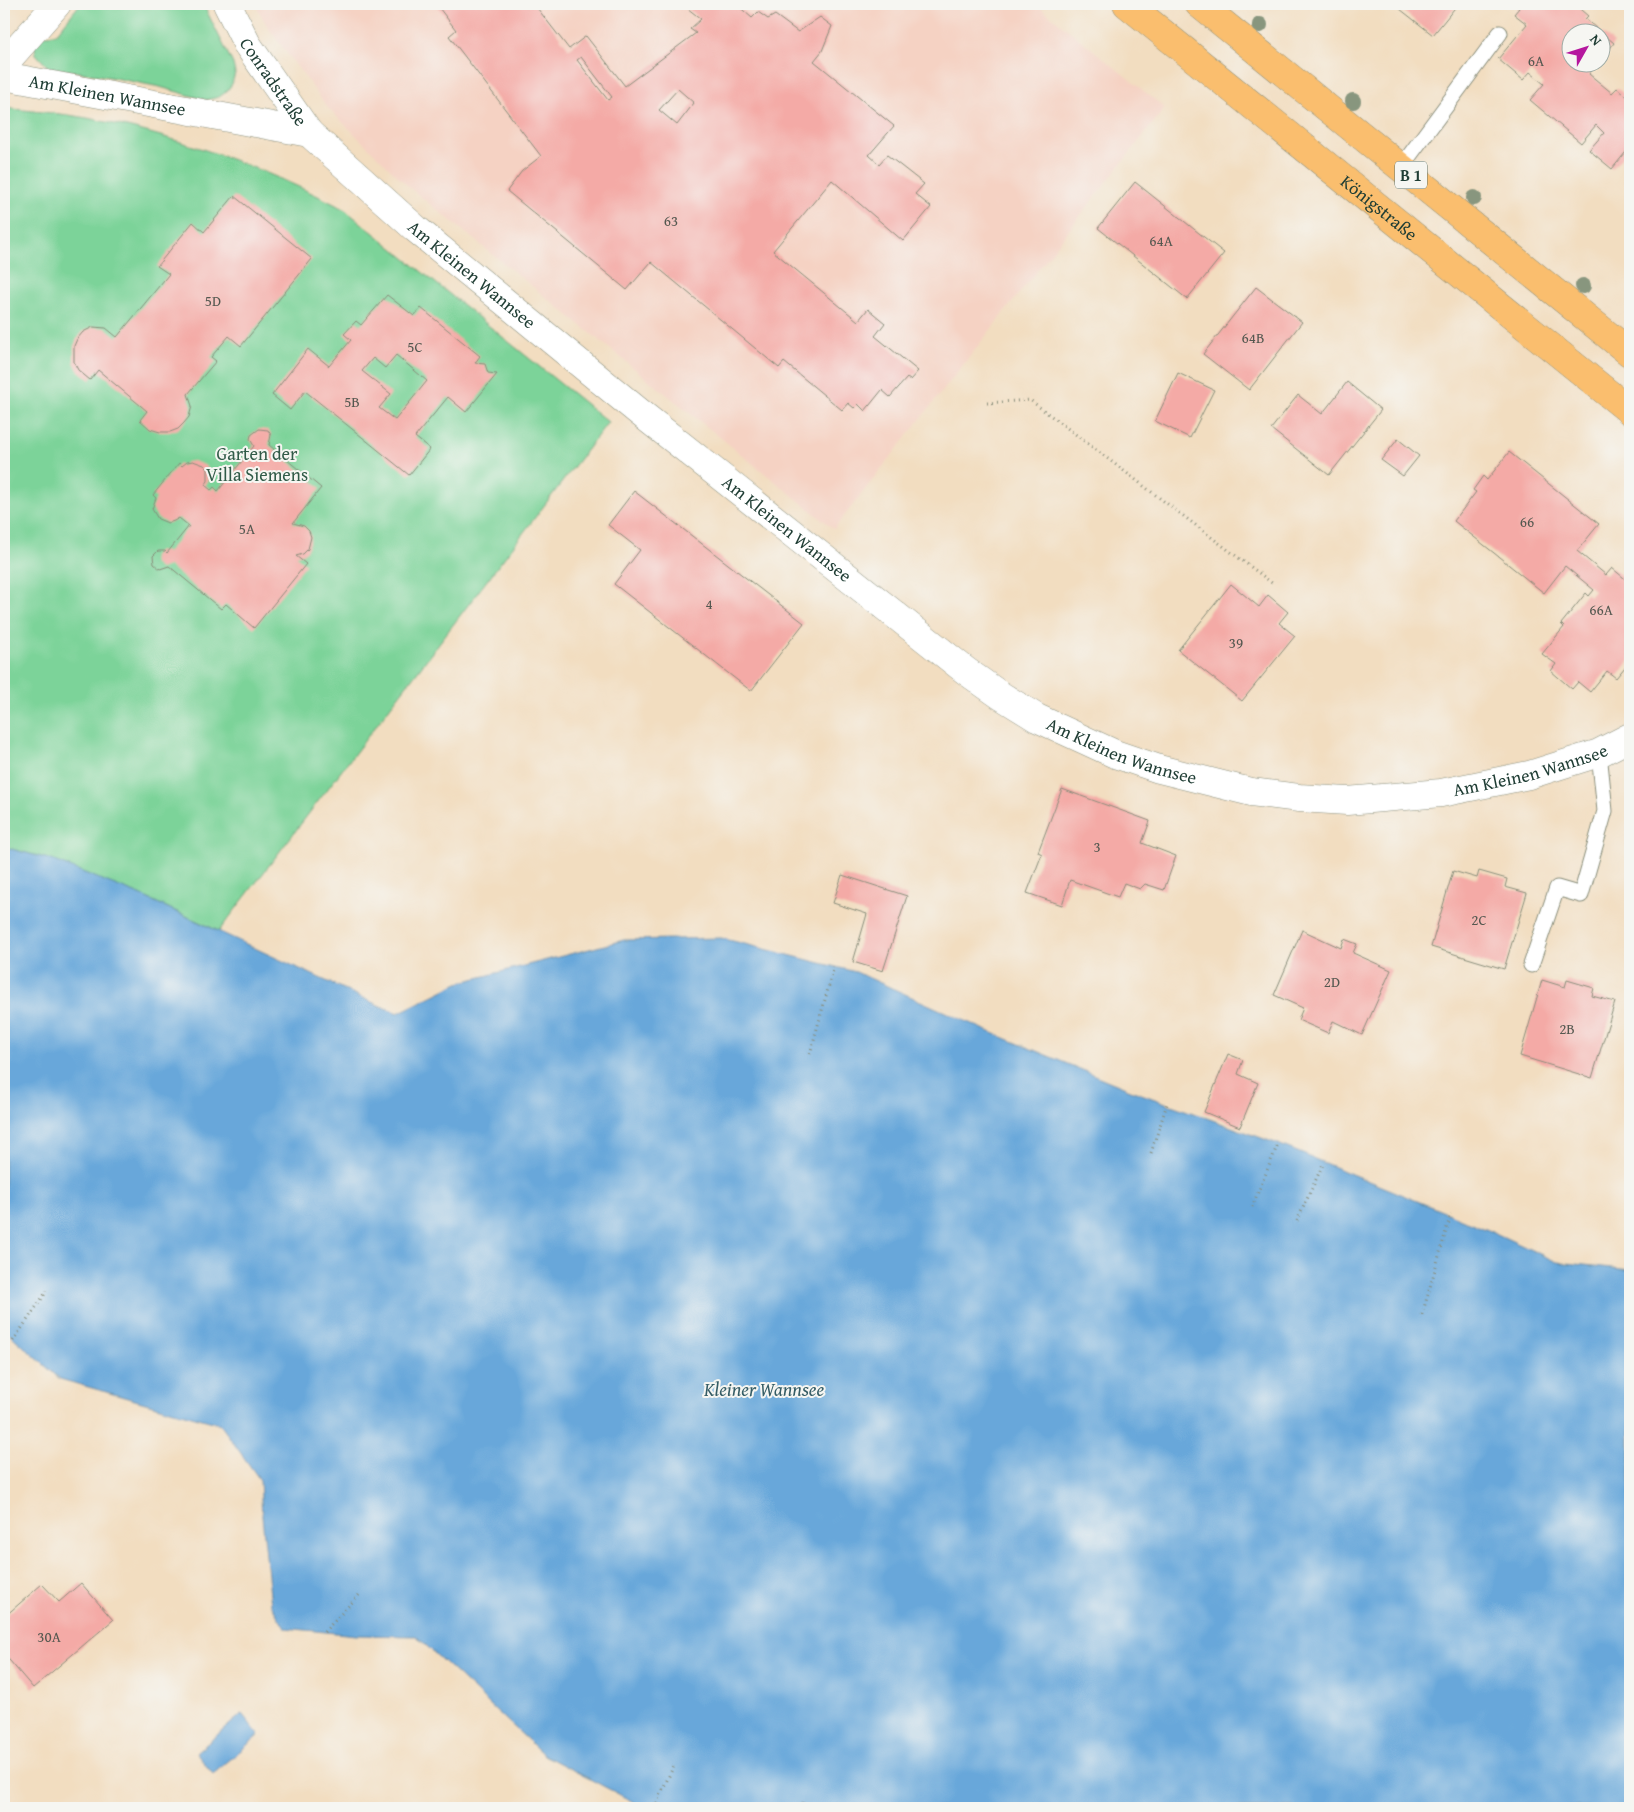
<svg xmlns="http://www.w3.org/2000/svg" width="1634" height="1812" font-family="'Gentium Book Plus',serif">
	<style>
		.built { fill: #f5d2c3 }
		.green { fill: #7bd399; stroke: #4d8866 }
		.water { fill: #68a7da; stroke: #447287 }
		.building { fill: #f4aaa6; fill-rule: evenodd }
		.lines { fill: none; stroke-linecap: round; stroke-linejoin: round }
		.lane-casing { stroke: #888d7a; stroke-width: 17 }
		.street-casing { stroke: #888d7a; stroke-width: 29 }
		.primary-casing { stroke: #888d7a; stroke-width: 29 }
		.path { stroke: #888d7a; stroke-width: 3; stroke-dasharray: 1 4; stroke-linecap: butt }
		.lane { stroke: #fff; stroke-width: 15 }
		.street { stroke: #fff; stroke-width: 28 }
		.primary { stroke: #fabe6e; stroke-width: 28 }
		.tree { fill: #88967e }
		.labels { text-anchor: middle; stroke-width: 4; stroke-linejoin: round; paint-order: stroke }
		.number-label { font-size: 15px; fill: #545850 }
		.shield { fill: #f6f6f2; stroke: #60746d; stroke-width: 1 }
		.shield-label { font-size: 16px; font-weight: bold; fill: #1f3d34 }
		.street-label { font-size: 18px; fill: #1f3d34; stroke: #f6f6f2 }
		.park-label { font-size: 18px; fill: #315b48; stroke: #f6f6f2 }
		.water-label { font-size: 19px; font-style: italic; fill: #355d66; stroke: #f6f6f2 }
	</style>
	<rect width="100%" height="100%" fill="#f6f6f2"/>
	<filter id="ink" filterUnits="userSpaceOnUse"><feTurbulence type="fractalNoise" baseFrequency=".02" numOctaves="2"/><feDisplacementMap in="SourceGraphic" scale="10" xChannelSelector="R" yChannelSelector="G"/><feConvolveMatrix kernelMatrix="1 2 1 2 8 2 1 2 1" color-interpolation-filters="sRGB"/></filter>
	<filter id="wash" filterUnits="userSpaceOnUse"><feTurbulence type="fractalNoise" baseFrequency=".0096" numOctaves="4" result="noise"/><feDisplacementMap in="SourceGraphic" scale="20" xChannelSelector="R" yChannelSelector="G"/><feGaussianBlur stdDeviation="1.12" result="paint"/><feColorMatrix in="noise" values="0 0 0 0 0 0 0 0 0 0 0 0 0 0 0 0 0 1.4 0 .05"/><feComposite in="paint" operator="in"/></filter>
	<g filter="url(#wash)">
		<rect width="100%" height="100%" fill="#f2ddc0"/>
		<path class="built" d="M255 4H1036L1165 108 834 529 410 188 328 108 269 29Z"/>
		<path class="green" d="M80 4H203L233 64 235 73 232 84 226 92 219 97 206 100 160 87 109 77 48 67 36 54 34 44 36 36 56 34Z
			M4 108C31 111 60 113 87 118 176 136 263 167 344 209L608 422 219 931 140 895 49 859 4 847Z"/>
		<path class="water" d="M4 847 49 859 140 895 378 1005 398 1013 458 983 624 940 721 938 856 972 983 1029 1133 1091 1278 1144 1493 1232 1557 1262 1630 1270V1808H645L544 1755 416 1636 356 1635 285 1628 271 1605 262 1516 260 1480 220 1424 60 1379 4 1329Z
			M242 1714 259 1735 213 1774 196 1753Z"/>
		<g id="blocks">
			<path class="building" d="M436 4H534L569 49 586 36 625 86 696 33 690 29 701 19 682 4H736L752 18 758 12 768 19 775 15 798 32 820 17 832 26 822 51 814 61 894 126 869 155 879 164 887 155 924 184 915 194 931 207 903 241 832 180 773 251 858 321 868 309 885 323 875 336 918 371 910 380 907 378 890 397 882 390 865 411 858 404 854 408 848 403 842 410 784 362 779 368 651 262 627 290 507 191 522 171 541 156 449 36 456 30ZM581 57 612 97 608 100 577 60ZM678 89 694 103 677 125 659 110Z
				M1404 4H1458L1433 35 1400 9Z
				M1513 4H1574L1588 16 1585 19 1601 32H1572V62H1598L1589 74 1612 93 1617 88 1630 99V147L1612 169 1589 150 1604 133 1596 125 1581 143 1530 100 1544 84 1530 72 1523 80 1498 59 1527 24 1514 14 1519 8Z
				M1602 33 1614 43 1602 59Z
				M1135 182 1224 253 1187 299 1098 228Z
				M234 196 312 259 241 346 229 336 211 357 216 361 188 394 192 406 189 417 184 423 178 429 170 432H160L150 429 140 420 147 411 98 370 90 380 78 370 74 362V346L77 339 83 332 93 327 106 328 117 337 169 274 157 266 193 222 204 232Z
				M1256 287 1302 322 1249 390 1203 354Z
				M387 295 414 316 421 308 480 356 475 363 485 364 488 373 497 374 466 412 448 397 415 437 430 449 409 475 305 391 290 410 272 395 308 349 329 366 351 340 344 334 356 321 361 325ZM396 355 427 381 395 420 379 408 391 394 362 371 373 358 385 368Z
				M1178 373 1214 390 1190 438 1155 421Z
				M1347 382 1381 410 1329 475 1271 429 1298 395 1322 414Z
				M259 429 268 430 271 435 269 445 321 488 293 523 304 526 309 531 311 537 308 549 303 554 296 556 306 564 254 628 226 604 221 609 169 566 160 569 154 564 153 556 158 551H165L167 553 189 526 179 518 174 521 168 523 158 519 152 509 156 498 153 495 179 463 182 466 187 462 193 461 204 465 208 469V481L205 485 211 490 214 487 218 491 254 446 250 439 251 435Z
				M1398 439 1419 456 1403 476 1381 460Z
				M1509 452 1599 524 1577 551 1606 575 1612 568 1630 583V661L1616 678 1607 671 1590 692 1578 682 1572 689 1551 671 1556 664 1542 654 1564 627 1561 624 1586 593 1589 596 1594 590 1565 566 1544 593 1454 521 1476 492 1473 490 1483 476 1487 480Z
				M634 491 804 623 751 691 614 584 640 550 608 525Z
				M1231 584 1259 607 1268 595 1288 612 1279 623 1295 636 1242 701 1178 650Z
				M1062 789 1150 821 1142 843 1176 856 1164 890 1145 884 1140 889 1124 883 1118 897 1070 880 1062 905 1027 893 1042 854 1038 852Z
				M1453 871 1477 878 1479 871 1507 879 1505 887 1527 893 1504 969 1431 947Z
				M842 875 907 896 883 971 853 962 867 914 833 903Z
				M1302 930 1341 948 1344 939 1357 944 1353 953 1391 970 1362 1035 1333 1021 1328 1033 1298 1020 1303 1008 1274 995Z
				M1542 980 1565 987 1567 980 1594 988 1592 996 1615 1002 1592 1078 1520 1056Z
				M1228 1054 1243 1060 1238 1074 1258 1083 1240 1127 1204 1112Z
				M81 1583 113 1620 33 1688 4 1654V1617L42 1584 59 1602Z"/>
		</g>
	</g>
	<g filter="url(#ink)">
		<use href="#blocks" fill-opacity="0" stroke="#888d7a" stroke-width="1"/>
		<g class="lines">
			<defs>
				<path id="lane" d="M1401 167 1500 33
					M1531 965 1557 888 1581 895 1605 811 1599 753"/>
				<g id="street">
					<path id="s1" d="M227 4 247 44 309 133"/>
					<path d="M4 64 57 4"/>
					<path id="s2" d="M4 76 309 133 416 229 638 411 966 671 1000 695 1037 718 1115 754 1159 769 1251 792 1299 798 1347 801 1441 793 1529 775 1599 753 1630 737"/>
				</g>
				<g id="primary">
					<path id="s3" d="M1127 4 1630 411"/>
					<path d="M1199 4 1630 353"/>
				</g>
			</defs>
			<use href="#lane" class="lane-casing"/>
			<use href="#street" class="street-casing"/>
			<use href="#primary" class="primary-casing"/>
			<path class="path" d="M815 4 834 10
				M987 403 1030 400 1272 583
				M810 1054 834 967
				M1151 1153 1167 1104
				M1252 1207 1278 1144
				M1297 1221 1324 1162
				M1422 1315 1451 1214
				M13 1341 47 1291
				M324 1632 359 1595
				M654 1808 675 1763
				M801 1808 803 1802"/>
			<use href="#lane" class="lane"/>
			<use href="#street" class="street"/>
			<use href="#primary" class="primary"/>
		</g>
		<g class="tree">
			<circle cx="1260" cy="25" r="8"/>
			<circle cx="1353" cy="101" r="8"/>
			<circle cx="1474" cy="198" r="8"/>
			<circle cx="1583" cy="286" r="8"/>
		</g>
	</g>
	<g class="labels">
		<g class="number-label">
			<text x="1536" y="66">6A</text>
			<text x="671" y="226">63</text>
			<text x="1161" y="246">64A</text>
			<text x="213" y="306">5D</text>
			<text x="1253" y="343">64B</text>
			<text x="415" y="352">5C</text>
			<text x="352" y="407">5B</text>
			<text x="1527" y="527">66</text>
			<text x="247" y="534">5A</text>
			<text x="709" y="609">4</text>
			<text x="1601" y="615">66A</text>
			<text x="1236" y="648">39</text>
			<text x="1097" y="852">3</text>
			<text x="1479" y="925">2C</text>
			<text x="1332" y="987">2D</text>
			<text x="1567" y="1034">2B</text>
			<text x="49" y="1642">30A</text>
		</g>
		<rect class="shield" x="1395" y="161.5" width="32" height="27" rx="4"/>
		<g class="shield-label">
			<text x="1411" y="181">B 1</text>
		</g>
		<g class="street-label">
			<text dy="6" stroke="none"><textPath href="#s1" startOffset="91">Conradstraße</textPath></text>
			<text dy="6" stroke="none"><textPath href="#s2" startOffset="105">Am Kleinen Wannsee</textPath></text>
			<text dy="6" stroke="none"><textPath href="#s3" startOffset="324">Königstraße</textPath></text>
			<text dy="6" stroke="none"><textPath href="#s2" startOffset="526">Am Kleinen Wannsee</textPath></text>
			<text dy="6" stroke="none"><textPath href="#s2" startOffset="931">Am Kleinen Wannsee</textPath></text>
			<text dy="6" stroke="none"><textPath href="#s2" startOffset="1336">Am Kleinen Wannsee</textPath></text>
			<text dy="6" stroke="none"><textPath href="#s2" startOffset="1755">Am Kleinen Wannsee</textPath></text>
		</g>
		<g class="park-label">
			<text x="257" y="460">Garten der<tspan x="257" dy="21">Villa Siemens</tspan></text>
		</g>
		<g class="water-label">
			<text x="764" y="1396">Kleiner Wannsee</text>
		</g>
	</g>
	<rect width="1634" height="1812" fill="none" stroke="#f6f6f2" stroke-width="20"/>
	<g transform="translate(1586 48) rotate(51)"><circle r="24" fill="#f6f6f2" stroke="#a0aca6"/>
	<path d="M0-4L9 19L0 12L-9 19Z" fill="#b5179e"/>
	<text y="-8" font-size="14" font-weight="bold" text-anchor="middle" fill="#1f3d34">N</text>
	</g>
</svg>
